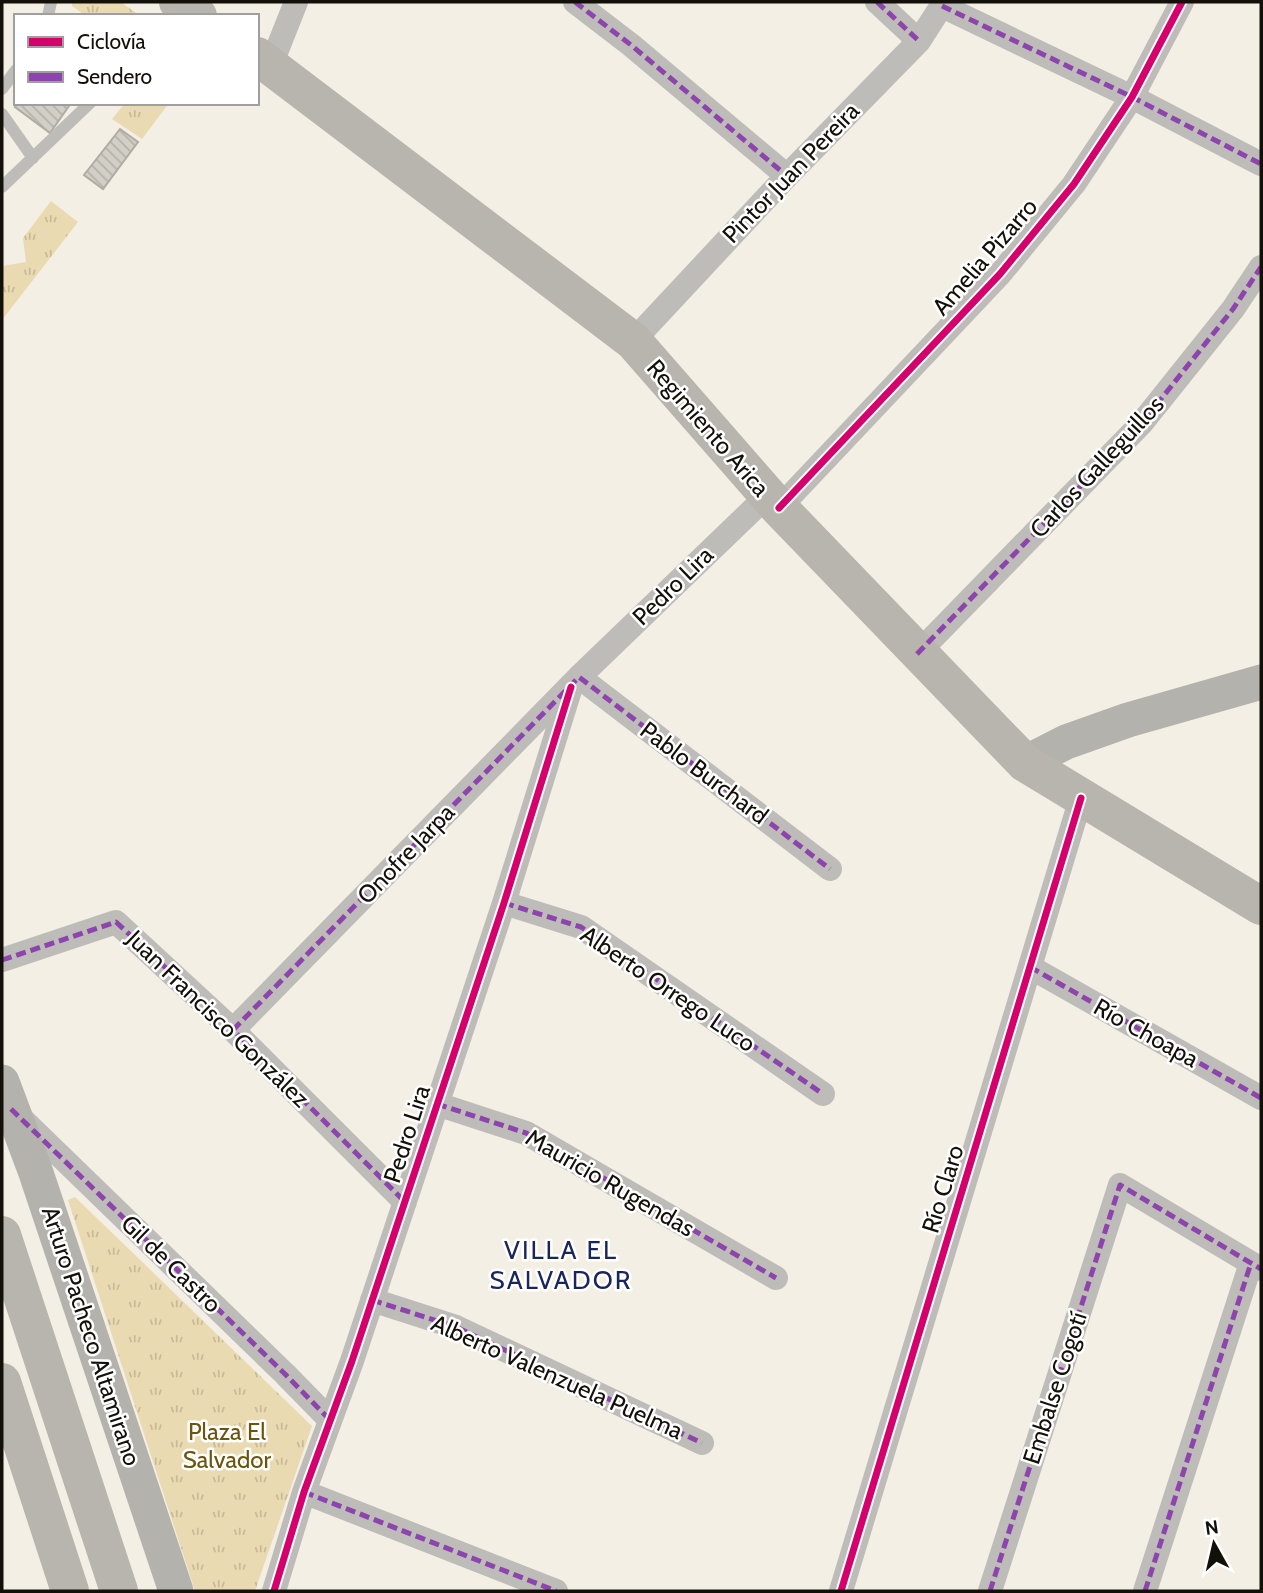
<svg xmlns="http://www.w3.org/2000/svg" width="1263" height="1593" font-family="Cabin,sans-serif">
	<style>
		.grass { fill: url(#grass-tufts) }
		.building { fill: url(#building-back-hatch); stroke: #b0aca3; stroke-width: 2 }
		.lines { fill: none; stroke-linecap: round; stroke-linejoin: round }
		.lane { stroke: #bebcb8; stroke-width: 12 }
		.street { stroke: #bebcb8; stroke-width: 24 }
		.secondary { stroke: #b3b2ad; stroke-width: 35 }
		.primary { stroke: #b8b4ae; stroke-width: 38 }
		.quiet { stroke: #8e44ad; stroke-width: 5; stroke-dasharray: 10 5; stroke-linecap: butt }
		.cycleway-casing { stroke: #fff; stroke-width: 11 }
		.cycleway { stroke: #d6006c; stroke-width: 7 }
		.labels { text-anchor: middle; stroke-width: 5; stroke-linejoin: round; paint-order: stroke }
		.street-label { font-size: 24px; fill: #131009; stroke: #fff }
		.park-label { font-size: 24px; fill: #6a540e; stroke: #fff }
		.neighbourhood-label { font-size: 26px; letter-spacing: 2px; fill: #19255d; stroke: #fff }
	</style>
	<defs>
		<pattern id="grass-tufts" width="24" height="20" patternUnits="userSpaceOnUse" patternTransform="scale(1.75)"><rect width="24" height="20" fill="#eadab1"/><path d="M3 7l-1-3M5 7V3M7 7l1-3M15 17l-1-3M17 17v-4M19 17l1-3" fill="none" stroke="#c8ba97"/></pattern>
		<pattern id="building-back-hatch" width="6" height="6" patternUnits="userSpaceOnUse" patternTransform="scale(1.75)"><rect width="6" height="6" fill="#d2cfc6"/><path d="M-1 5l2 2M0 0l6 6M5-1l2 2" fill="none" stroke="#b3b1a9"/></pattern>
	</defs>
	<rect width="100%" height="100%" fill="#f4efe4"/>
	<path class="grass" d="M72 2H121L140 16H86L72 6Z
		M125 103H169L142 139 112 119Z
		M51 201 78 222 2 320V266L26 262 23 238Z
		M75 1197 312 1426 255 1591H195L68 1200Z"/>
	<path class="building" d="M18 103H71L50 133 15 107Z
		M120 129 138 142 103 189 84 175Z"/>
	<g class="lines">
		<path class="lane" d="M48 16 51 2
			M2 89 16 70
			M2 114 33 158
			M2 187 90 103"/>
		<path class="street" d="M575 2 631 45 787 176
			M877 2 919 41
			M942 6 1132 97 1261 164
			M271 65 296 2
			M633 341 787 176 919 41 944 2
			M779 508 1000 274 1074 184 1132 97 1182 2
			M917 654 1141 424 1233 309 1261 267
			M579 677 830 869
			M504 903 581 927 823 1094
			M2 960 116 922 233 1030 405 1202
			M1030 967 1261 1098
			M233 1030 579 677 767 496
			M437 1104 526 1133 776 1278
			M20 1117 285 1374 330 1420
			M372 1300 456 1327 702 1443
			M304 1492 556 1591
			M274 1591 304 1492 352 1361 504 903 571 687
			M841 1591 1081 798
			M990 1591 1120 1185 1261 1269
			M1145 1591 1251 1263"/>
		<path class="secondary" d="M1025 763 1066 742 1128 720 1261 682
			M2 1082 35 1170 176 1591"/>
		<path class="primary" d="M178 2 198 16
			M257 56 633 341 779 508 1025 763 1261 906
			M2 1235 119 1591
			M2 1382 70 1591"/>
		<path class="quiet" d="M575 2 631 45 787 176
			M877 2 919 41
			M942 6 1132 97 1261 164
			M917 654 1141 424 1233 309 1261 267
			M504 903 581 927 823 1094
			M2 960 116 922 233 1030 405 1202
			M1030 967 1261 1098
			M233 1030 579 677 830 869
			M437 1104 526 1133 776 1278
			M11 1109 285 1374 330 1420
			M372 1300 456 1327 702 1443
			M304 1492 556 1591
			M990 1591 1120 1185 1261 1269
			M1145 1591 1251 1263"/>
		<defs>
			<path id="cycleway" d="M779 508 1000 274 1074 184 1132 97 1182 2
				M274 1591 304 1492 352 1361 504 903 571 687
				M841 1591 1081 798"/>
		</defs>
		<use href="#cycleway" class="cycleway-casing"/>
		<use href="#cycleway" class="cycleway"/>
	</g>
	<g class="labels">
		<g class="street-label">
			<text transform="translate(791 173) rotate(-46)" y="8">Pintor Juan Pereira</text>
			<text transform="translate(985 257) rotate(-49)" y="8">Amelia Pizarro</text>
			<text transform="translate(708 428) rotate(49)" y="8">Regimiento Arica</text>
			<text transform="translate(1097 467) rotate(-47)" y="8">Carlos Galleguillos</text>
			<text transform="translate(673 586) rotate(-44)" y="8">Pedro Lira</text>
			<text transform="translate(704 773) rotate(37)" y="8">Pablo Burchard</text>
			<text transform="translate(406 854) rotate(-46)" y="8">Onofre Jarpa</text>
			<text transform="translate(668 989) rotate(34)" y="8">Alberto Orrego Luco</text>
			<text transform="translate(218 1019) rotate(44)" y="8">Juan Francisco González</text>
			<text transform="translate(1146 1033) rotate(29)" y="8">Río Choapa</text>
			<text transform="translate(407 1134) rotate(-72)" y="8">Pedro Lira</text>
			<text transform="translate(610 1183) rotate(30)" y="8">Mauricio Rugendas</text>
			<text transform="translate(943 1189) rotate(-73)" y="8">Río Claro</text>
			<text transform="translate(171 1264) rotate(44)" y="8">Gil de Castro</text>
			<text transform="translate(91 1336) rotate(72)" y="8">Arturo Pacheco Altamirano</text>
			<text transform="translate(557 1377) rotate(24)" y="8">Alberto Valenzuela Puelma</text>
			<text transform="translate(1055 1388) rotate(-72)" y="8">Embalse Cogotí</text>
		</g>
		<g class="park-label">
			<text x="227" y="1440">Plaza El<tspan x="227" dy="28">Salvador</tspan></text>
		</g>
		<g class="neighbourhood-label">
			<text x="561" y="1259">VILLA EL<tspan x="561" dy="30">SALVADOR</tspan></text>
		</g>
	</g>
	<rect width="1263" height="1593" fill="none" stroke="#131009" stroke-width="7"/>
	<rect x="14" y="14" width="245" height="91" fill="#ffffff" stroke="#a19f9d" stroke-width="2"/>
	<rect x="28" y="37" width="35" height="10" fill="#d6006c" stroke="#a19f9d" stroke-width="2"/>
	<text x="77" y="49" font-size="21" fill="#131009">Ciclovía</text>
	<rect x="28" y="72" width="35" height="10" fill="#8e44ad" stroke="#a19f9d" stroke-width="2"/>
	<text x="77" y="84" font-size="21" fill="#131009">Sendero</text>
	<g transform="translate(1214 1544) rotate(352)" stroke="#ffffff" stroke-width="5" paint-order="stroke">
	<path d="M0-5L12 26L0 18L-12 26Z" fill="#131009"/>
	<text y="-10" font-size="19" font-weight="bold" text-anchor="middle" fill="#131009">N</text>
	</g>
</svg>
